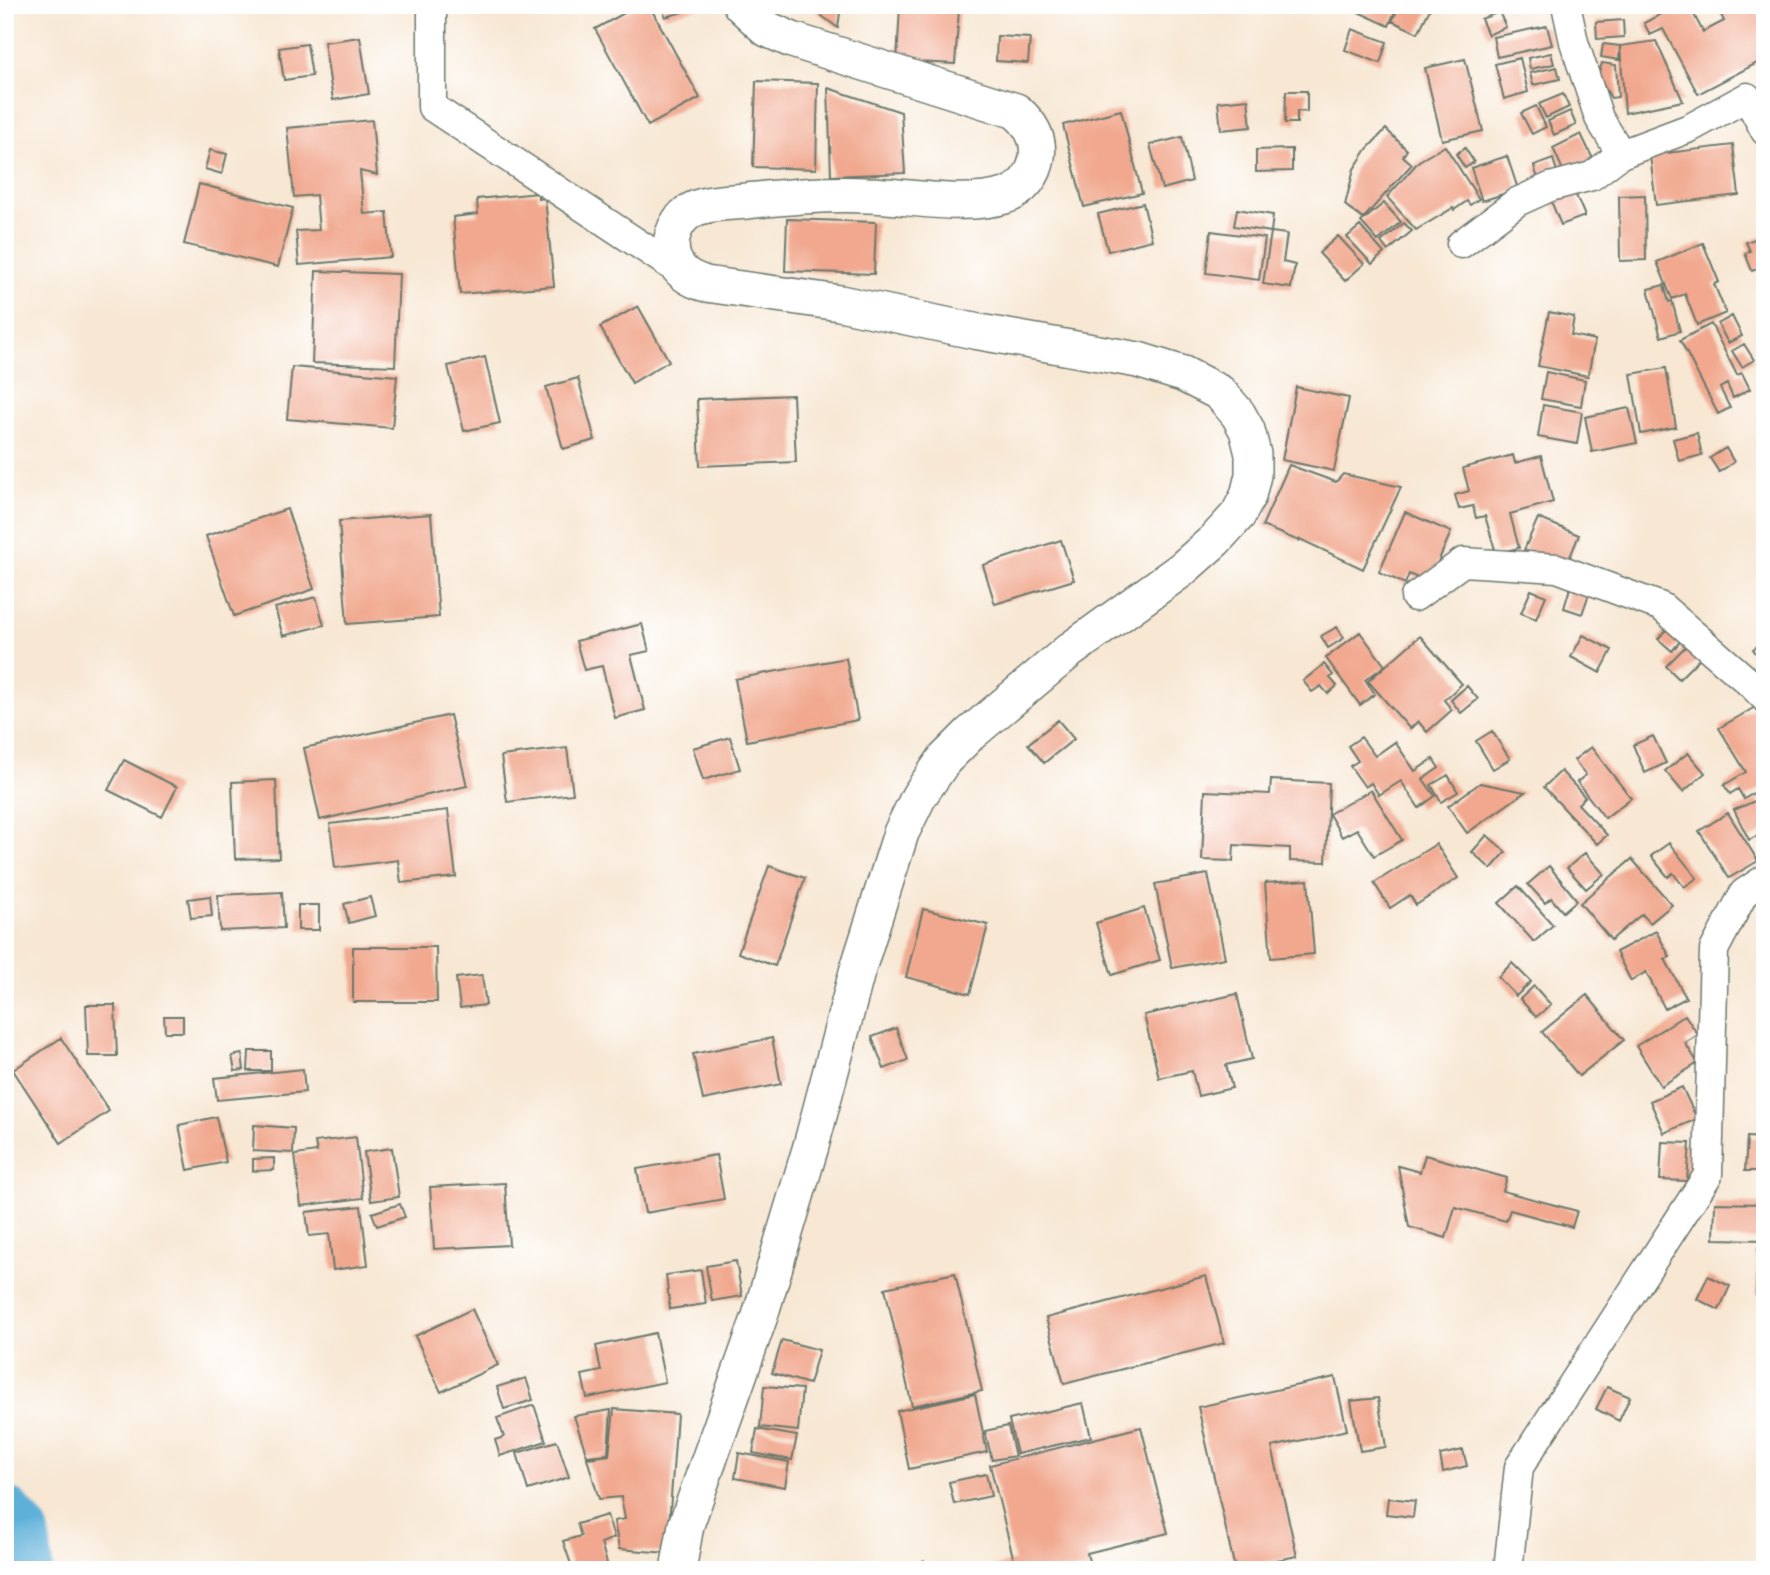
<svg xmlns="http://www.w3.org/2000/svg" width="1770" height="1575" font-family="Cardo,serif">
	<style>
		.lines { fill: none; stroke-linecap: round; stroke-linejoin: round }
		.river { stroke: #5eb0d9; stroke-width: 58 }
		.building { fill: #f1a88e }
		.minor-casing { stroke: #6b786c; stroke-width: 31 }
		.tertiary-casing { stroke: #6b786c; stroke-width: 38 }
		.minor { stroke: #fff; stroke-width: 28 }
		.tertiary { stroke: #fff; stroke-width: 35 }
	</style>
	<rect width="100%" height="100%" fill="#fff"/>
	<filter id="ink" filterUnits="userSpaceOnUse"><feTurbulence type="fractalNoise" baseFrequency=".0143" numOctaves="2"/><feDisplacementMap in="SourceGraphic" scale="14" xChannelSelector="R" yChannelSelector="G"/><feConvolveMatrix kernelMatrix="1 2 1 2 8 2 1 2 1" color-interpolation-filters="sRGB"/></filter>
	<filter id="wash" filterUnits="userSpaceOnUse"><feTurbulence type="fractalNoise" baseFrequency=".00686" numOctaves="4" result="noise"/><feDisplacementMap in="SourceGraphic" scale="28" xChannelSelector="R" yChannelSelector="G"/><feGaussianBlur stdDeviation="1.57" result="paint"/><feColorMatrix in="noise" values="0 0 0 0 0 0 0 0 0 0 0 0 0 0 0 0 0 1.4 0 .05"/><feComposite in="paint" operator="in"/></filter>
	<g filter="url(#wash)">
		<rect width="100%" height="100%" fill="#f7e7d3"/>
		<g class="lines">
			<path class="river" d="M5 1516 21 1535 24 1570"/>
		</g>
		<g id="blocks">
			<path class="building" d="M639 5H649L700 98 648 126 595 29Z
				M662 5H705V6L665 17Z
				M807 5H841L838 28 814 10Z
				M966 5H991V11L966 9Z
				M1066 5H1098V14L1065 12Z
				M1343 5H1398L1389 26Z
				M1400 5H1423L1430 9 1418 33 1392 21Z
				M1678 5H1689L1703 32 1724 21 1716 5H1754L1765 26V59L1698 94 1663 29 1650 35 1644 23Z
				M900 6 959 10 955 64 897 61Z
				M1499 12 1506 27 1488 35 1481 19Z
				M1623 20 1624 37 1597 39 1596 22Z
				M1547 26 1552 45 1497 57 1493 37Z
				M1352 29 1387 42 1380 63 1345 50Z
				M997 36 1030 38 1028 63 996 61Z
				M360 37 369 94 333 100 324 42Z
				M1656 41 1683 101 1625 113 1620 46Z
				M307 44 312 76 284 80 279 48Z
				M1603 44 1620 46 1619 60 1601 57Z
				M1551 53 1554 64 1530 69 1528 58Z
				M1520 58 1528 92 1504 99 1495 64Z
				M1465 59 1483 131 1442 140 1425 68Z
				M1602 63 1616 65 1618 97 1611 98 1598 76Z
				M1557 67 1560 79 1533 85 1530 73Z
				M756 81 818 83 816 169 753 167Z
				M828 88 901 112 905 173 831 176Z
				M1286 91H1307V112L1297 111V123H1285Z
				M1563 94 1569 107 1546 118 1539 104Z
				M1248 99 1251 127 1221 130 1218 102Z
				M1536 106 1546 127 1532 134 1521 113Z
				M1121 110 1142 193 1084 207 1063 125Z
				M1570 111 1576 125 1554 135 1548 121Z
				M372 120 377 175 360 171 364 214 387 212 391 257 299 265 296 231 319 230 316 195 294 197 287 128Z
				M1386 129 1407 150 1403 156 1412 164 1363 219 1345 205 1354 169 1367 149Z
				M1581 134 1594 161 1565 175 1553 148Z
				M1182 137 1192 181 1162 189 1150 145Z
				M1733 145 1739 195 1656 205 1650 155Z
				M1445 146 1479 199 1470 205 1467 201 1454 210 1453 208 1416 230 1387 197 1419 161Z
				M1465 148 1474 162 1465 168 1456 154Z
				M1292 149V171L1256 172V150Z
				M210 150 227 154 222 174 205 169Z
				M1507 156 1518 189 1482 201 1471 168Z
				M1553 159 1558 175 1539 182 1534 166Z
				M199 184 293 208 278 267 184 244Z
				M1571 184 1585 216 1561 225 1548 194Z
				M538 193V199L545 198 554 286 460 294 453 217 478 214 477 199Z
				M1645 195 1646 260 1620 261 1619 196Z
				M1143 203 1152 240 1108 251 1098 214Z
				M1384 203 1401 222 1378 241 1361 222Z
				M1237 209 1273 215 1271 232 1234 226Z
				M787 219 876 222 874 274 785 271Z
				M1404 223 1412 231 1388 251 1381 242Z
				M1360 226 1384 253 1372 264 1347 237Z
				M1211 231 1265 238 1259 280 1206 273Z
				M1271 232 1287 234 1283 262 1295 265 1291 288 1263 284Z
				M1338 236 1364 264 1345 281 1319 253Z
				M1761 237 1765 247V266L1752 271 1745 253 1750 251 1746 242Z
				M1703 243 1719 282 1714 284 1726 313 1697 325 1685 294 1672 299 1657 262Z
				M316 271 399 274 395 366 312 363Z
				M1664 285 1669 302 1672 301 1680 331 1661 337 1648 289Z
				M638 306 669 361 632 383 600 327Z
				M1549 312 1574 317 1571 335 1595 340 1588 376 1538 366Z
				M1732 316 1742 336 1728 343 1718 324Z
				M1711 324 1737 375 1742 373 1750 389 1733 398 1727 384 1720 388 1730 408 1718 414 1680 340Z
				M1744 344 1754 360 1742 367 1732 351Z
				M485 357 500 423 464 431 448 366Z
				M292 367 397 376 392 428 287 419Z
				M1666 368 1676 427 1641 434 1631 374Z
				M1546 372 1585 380 1581 406 1541 399Z
				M578 378 595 440 563 449 546 387Z
				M1296 387 1349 398 1334 471 1282 460Z
				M793 395 796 462 700 466 697 399Z
				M1543 405 1582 412 1577 444 1538 437Z
				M1629 408 1637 443 1592 452 1585 417Z
				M1697 433 1702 455 1679 461 1673 439Z
				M1726 448 1734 462 1719 472 1710 458Z
				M1513 455 1515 463 1541 456 1553 502 1510 514 1519 548 1496 553 1485 516 1476 518 1473 506 1459 509 1455 495 1469 491 1463 468Z
				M1289 465 1336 482 1343 474 1401 487 1363 569 1300 539 1299 541 1262 526Z
				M287 509 314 589 234 616 206 536Z
				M1405 512 1451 532 1429 583 1409 574 1405 584 1379 572Z
				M431 514 439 617 347 624 339 521Z
				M1538 518 1579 535 1566 567 1524 550Z
				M1061 540 1074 580 995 604 983 565Z
				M1570 588 1589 594 1582 614 1564 608Z
				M1531 590 1546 596 1536 619 1521 613Z
				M316 597 324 625 283 636 275 608Z
				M642 624 649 651 631 655 645 710 615 718 602 666 584 670 576 641Z
				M1670 625 1684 637 1672 651 1658 639Z
				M1337 627 1344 638 1328 648 1321 636Z
				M1360 632 1385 666 1365 680 1375 694 1360 705 1326 658Z
				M1583 635 1612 650 1600 673 1571 657Z
				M1420 636 1462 684 1444 700 1452 710 1427 732 1418 721 1410 729 1368 681Z
				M1692 640 1705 653 1679 679 1666 666Z
				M1765 641V663L1763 664 1753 649Z
				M846 658 858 720 747 741 735 679Z
				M1324 664 1333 675 1330 678 1337 686 1328 694 1321 686 1312 692 1303 681Z
				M1467 686 1478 699 1461 713 1451 700Z
				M1757 706 1765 718V786L1744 799 1738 789 1730 794 1724 785 1746 772 1719 728Z
				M450 715 467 786 320 820 304 748Z
				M1058 720 1074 739 1044 763 1028 744Z
				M1492 731 1510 759 1493 769 1476 741Z
				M1653 736 1666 763 1645 773 1633 745Z
				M730 737 740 769 703 780 693 748Z
				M1361 737 1375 756 1395 742 1415 771 1433 759 1439 768 1423 779 1435 796 1419 808 1401 781 1379 795 1371 783 1365 787 1350 766 1358 761 1348 746Z
				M1591 747 1631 798 1605 818 1577 782 1586 775 1574 760Z
				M567 748 573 794 507 802 501 756Z
				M1688 753 1705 773 1683 792 1665 771Z
				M124 760 177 787 162 817 108 790Z
				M1561 771 1585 797 1578 804 1607 835 1597 844 1544 787Z
				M1448 775 1458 792 1441 802 1431 785Z
				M276 780 279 858 235 859 232 782Z
				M1271 780 1329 783 1326 862 1290 861V848L1234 845 1233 861 1202 860 1205 791 1270 794Z
				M1480 783 1525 792 1467 833 1448 806Z
				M1371 790 1402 840 1374 856 1357 829 1342 837 1329 814Z
				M1757 800 1765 815V832L1749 840 1734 810Z
				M448 810 456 877 401 883 398 860 335 868 330 824Z
				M1728 813 1758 861 1729 878 1699 831Z
				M1487 835 1506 852 1491 869 1472 852Z
				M1669 843 1697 878 1684 887 1673 873 1668 877 1651 856Z
				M1436 844 1458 878 1416 905 1410 895 1390 908 1374 883Z
				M1585 853 1604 874 1586 889 1567 868Z
				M1632 859 1672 905 1650 923 1642 914 1611 940 1580 903Z
				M769 866 805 878 775 966 738 953Z
				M1549 866 1577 900 1563 912 1551 898 1545 903 1528 884Z
				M1208 874 1225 958 1172 968 1155 884Z
				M1308 880 1314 954 1271 958 1265 883Z
				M1518 886 1553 925 1534 942 1499 903Z
				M282 892 284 928 220 931 218 895Z
				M210 896 212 916 191 918 188 899Z
				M370 897 375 916 349 923 344 904Z
				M298 905H319V930H298Z
				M1144 908 1160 960 1112 975 1096 923Z
				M923 909 988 925 970 994 906 977Z
				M1656 931 1670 957 1665 959 1686 998 1665 1009 1646 972 1631 981 1616 952Z
				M353 947H436L437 1002H353Z
				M1512 963 1531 982 1516 996 1498 977Z
				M482 975 486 1005 460 1008 456 978Z
				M1534 986 1551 1005 1536 1017 1520 999Z
				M1237 994 1252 1059 1226 1065 1232 1088 1198 1096 1192 1071 1159 1078 1144 1015Z
				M1587 995 1624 1040 1579 1076 1542 1032Z
				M86 1005H115L117 1056H88Z
				M1685 1015 1698 1035 1685 1043 1698 1063 1661 1086 1636 1046Z
				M164 1016H183V1032H165Z
				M896 1028 908 1060 884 1069 872 1037Z
				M61 1038 109 1111 61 1143 13 1070Z
				M772 1038 781 1084 703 1100 693 1054Z
				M249 1051H271V1071H248Z
				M242 1054 244 1070 235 1071 232 1056Z
				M303 1069 305 1092 217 1100 214 1078Z
				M1682 1087 1697 1119 1664 1133 1650 1101Z
				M216 1117 226 1162 188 1170 179 1125Z
				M254 1125 294 1128 293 1153 253 1151Z
				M356 1137 363 1198 301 1206 295 1155 317 1152 315 1142Z
				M1747 1137 1765 1138V1171H1745Z
				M1662 1142 1690 1143 1687 1181 1660 1180Z
				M392 1148 399 1197 371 1201 364 1152Z
				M716 1155 724 1199 645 1213 637 1169Z
				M1425 1155 1507 1178 1503 1191 1577 1211 1572 1227 1510 1210 1506 1221 1455 1207 1446 1238 1409 1227 1398 1166 1420 1172Z
				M274 1158V1170L253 1171V1159Z
				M505 1183 509 1245 434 1249 430 1187Z
				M1715 1203 1765 1204V1240L1714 1239Z
				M400 1204 405 1217 377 1226 372 1213Z
				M361 1206 368 1265 333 1270 329 1234 309 1236 306 1212Z
				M1758 1248H1765V1295H1756Z
				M736 1261 742 1296 712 1301 706 1266Z
				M701 1270 706 1304 670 1309 666 1275Z
				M955 1273 982 1391 912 1406 885 1288Z
				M1206 1276 1224 1343 1064 1384 1046 1318Z
				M1708 1276 1730 1286 1719 1310 1697 1299Z
				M472 1309 498 1365 441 1392 415 1336Z
				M655 1333 665 1382 587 1398 582 1375 601 1371 596 1346Z
				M782 1340 819 1350 809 1384 772 1373Z
				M1335 1377 1347 1430 1272 1447 1297 1556 1235 1569 1198 1407Z
				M526 1378 533 1400 504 1409 497 1387Z
				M764 1386 802 1389 798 1431 760 1427Z
				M1607 1387 1630 1397 1619 1421 1596 1409Z
				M975 1394 987 1452 909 1469 897 1411Z
				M1378 1398 1386 1447 1360 1451 1351 1401Z
				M1083 1403 1091 1437 1017 1454 1009 1420Z
				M534 1405 546 1441 500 1456 495 1440 504 1437 497 1418Z
				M614 1409 677 1414 667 1553 619 1549 614 1521 625 1519 621 1497 599 1499 587 1458 609 1455Z
				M611 1410 608 1454 587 1456 574 1416Z
				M1008 1426 1015 1456 992 1460 985 1431Z
				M1141 1427 1168 1533 1087 1553 1091 1570H983L1014 1561 990 1465Z
				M757 1429 797 1436 792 1460 753 1453Z
				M557 1441 569 1477 528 1490 517 1453Z
				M1463 1450 1467 1466 1443 1472 1440 1455Z
				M739 1453 789 1462 785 1487 735 1478Z
				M986 1474 991 1496 954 1504 949 1482Z
				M1388 1498 1415 1501 1413 1517 1386 1514Z
				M607 1515 614 1538 601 1543 609 1570H573L563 1541 581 1536 577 1524Z
				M924 1561 926 1570H892V1569Z
				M1282 1561 1284 1570H1253V1569Z"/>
		</g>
	</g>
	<g filter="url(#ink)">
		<use href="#blocks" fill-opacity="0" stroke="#6b786c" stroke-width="2"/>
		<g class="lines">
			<defs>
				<path id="minor" d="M432 5V107L681 272
					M1566 5 1574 42 1599 118 1621 154
					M1461 244 1517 202 1550 187 1592 176 1621 154 1690 128 1747 97 1765 131
					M1415 597 1463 562 1557 568 1662 607 1753 686 1765 698
					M1508 1570 1519 1467 1708 1175 1714 950 1744 893 1765 879"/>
				<path id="tertiary" d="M678 1570 686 1525 760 1316 811 1146 857 972 901 833 919 796 944 760 970 734 1069 651 1181 570 1215 540 1238 515 1248 496 1253 475V454L1247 430 1238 414 1220 393 1183 374 1138 360 974 331 840 303 706 284C692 280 680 274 674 260 667 243 674 222 689 212 704 202 728 203 746 201 786 197 827 193 868 195 910 196 964 208 1005 196 1022 191 1035 174 1037 157 1040 138 1030 123 1016 111L792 40 767 29 741 5"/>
			</defs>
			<use href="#minor" class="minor-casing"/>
			<use href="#tertiary" class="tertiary-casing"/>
			<use href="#minor" class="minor"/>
			<use href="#tertiary" class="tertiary"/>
		</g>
	</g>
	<rect width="1770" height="1575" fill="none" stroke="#fff" stroke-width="28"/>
</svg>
